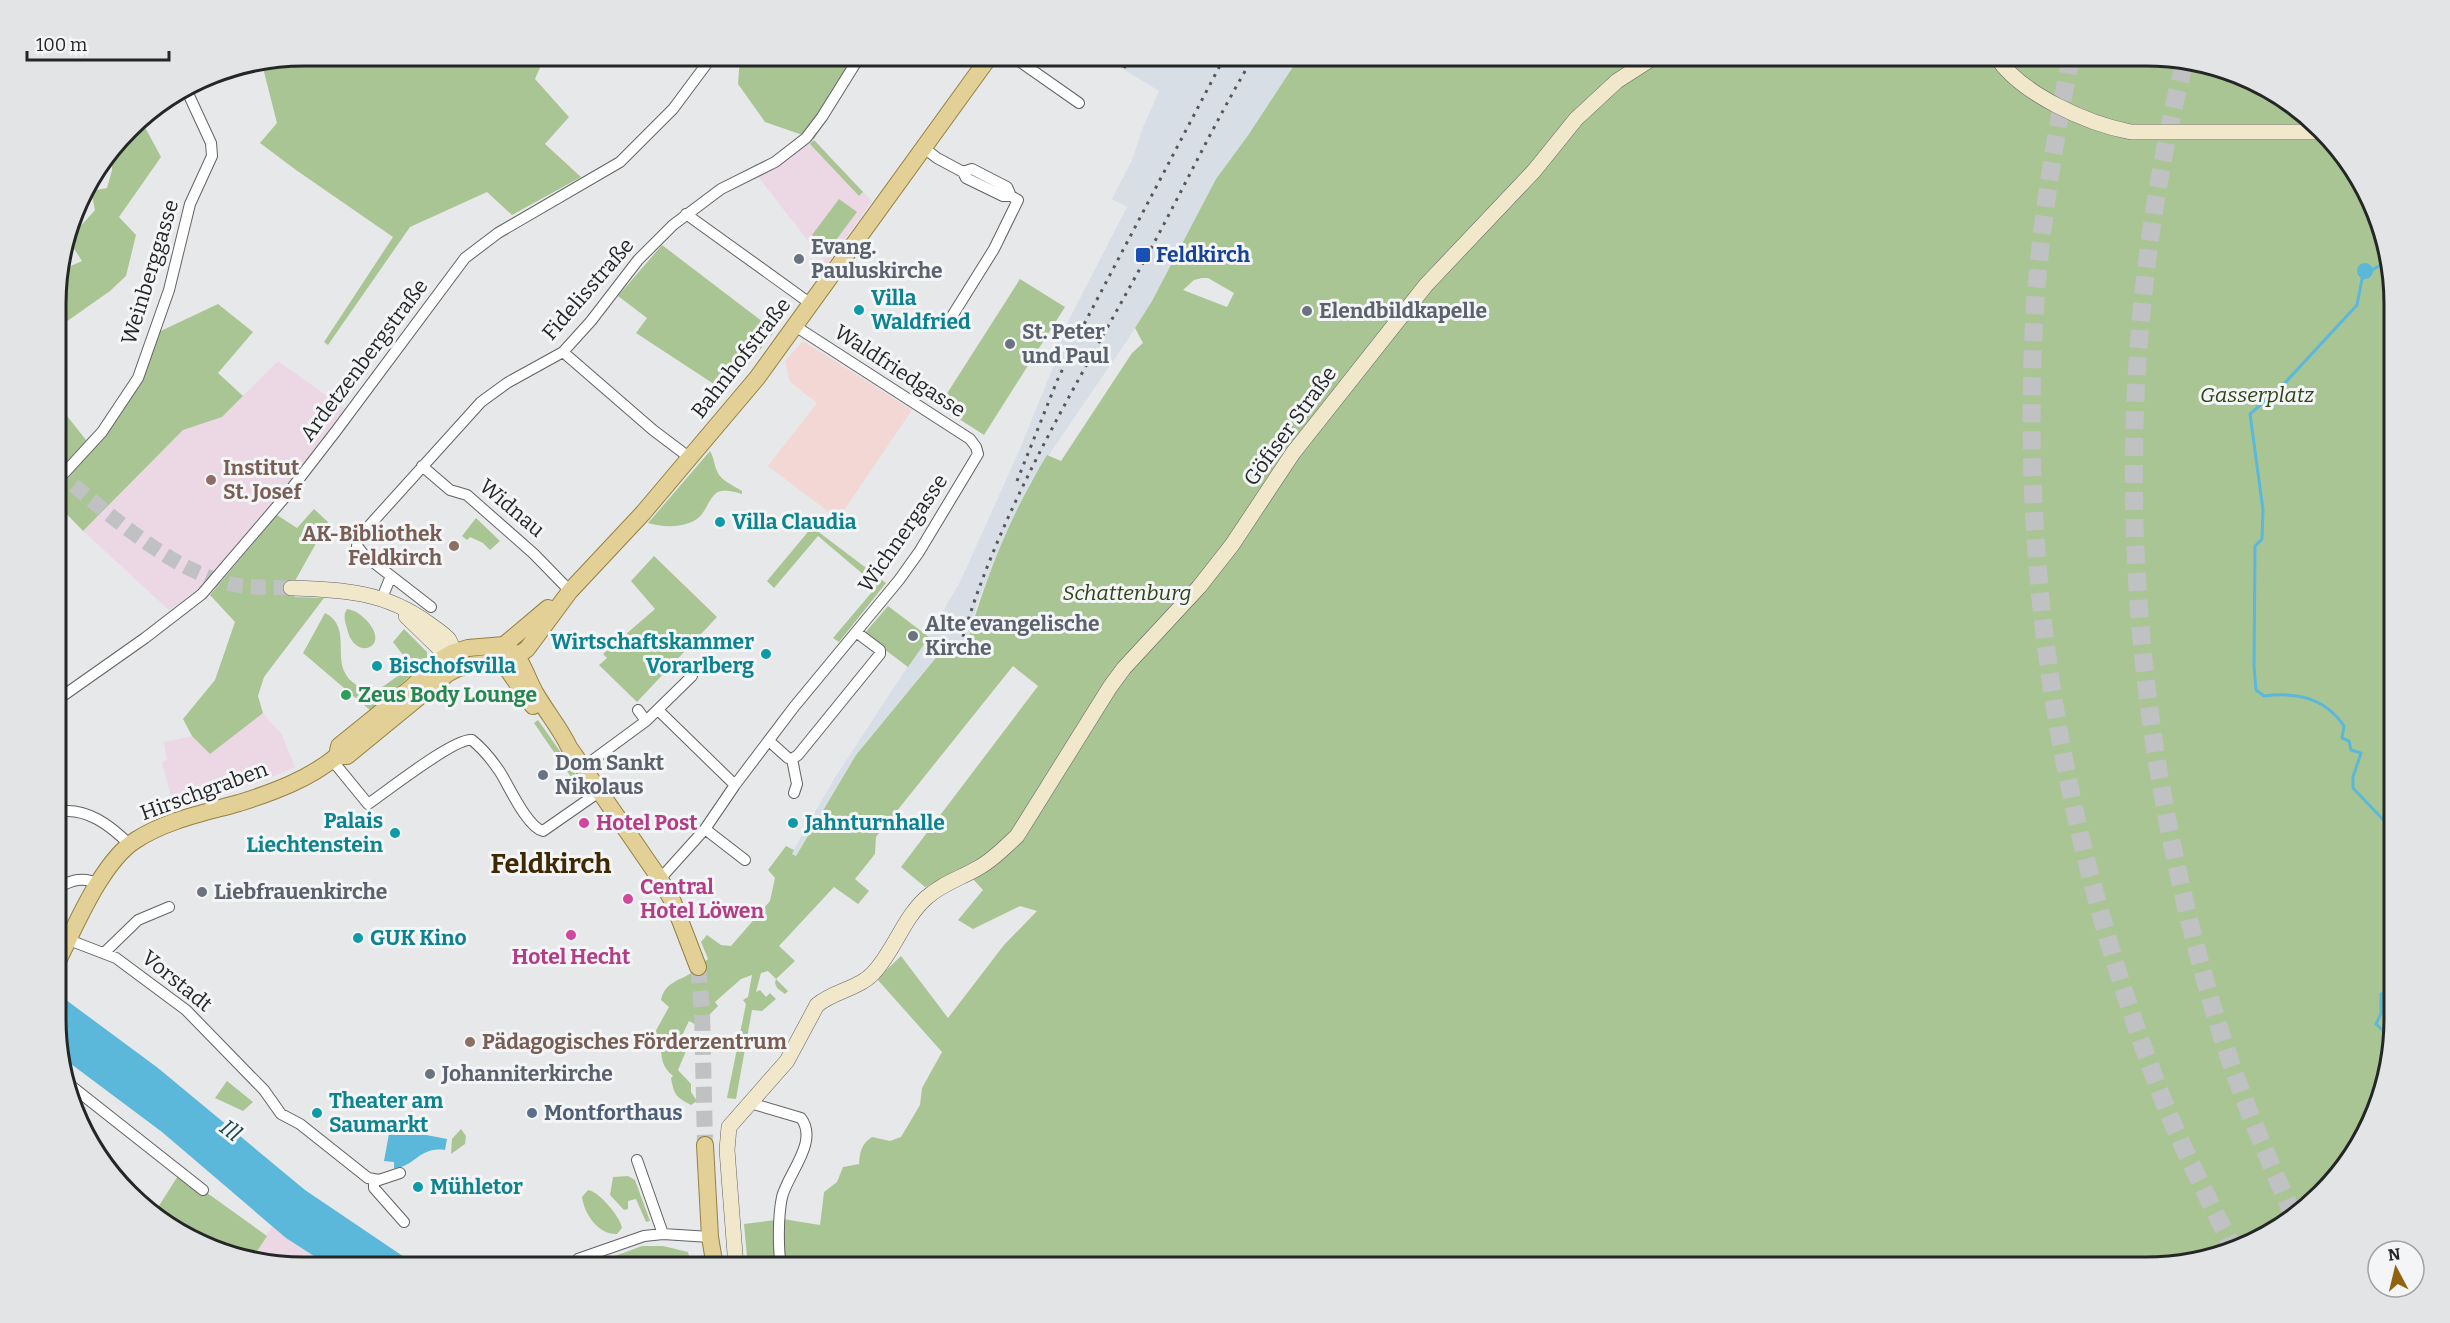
<svg xmlns="http://www.w3.org/2000/svg" width="2450" height="1323" font-family="Bitter,serif">
	<style>
		.commercial { fill: #f2d7d5 }
		.built { fill: #d7dee6 }
		.education { fill: #ecd7e5 }
		.green { fill: #aac594; fill-rule: evenodd }
		.water { fill: #5bb8da }
		.lines { fill: none; stroke-linecap: round; stroke-linejoin: round }
		.stream { stroke: #5bb8da; stroke-width: 3 }
		.secondary-tunnel { stroke: #c0c1c3; stroke-width: 15; stroke-dasharray: 15 8; stroke-linecap: butt }
		.primary-tunnel { stroke: #c0c1c3; stroke-width: 16; stroke-dasharray: 16 8; stroke-linecap: butt }
		.highway-tunnel { stroke: #c0c1c3; stroke-width: 18; stroke-dasharray: 18 9; stroke-linecap: butt }
		.street-casing { stroke: #606263; stroke-width: 12 }
		.secondary-casing { stroke: #606263; stroke-width: 16 }
		.primary-casing { stroke: #948041; stroke-width: 18 }
		.street { stroke: #fff; stroke-width: 10 }
		.secondary { stroke: #f1e7ca; stroke-width: 15 }
		.primary { stroke: #e3d096; stroke-width: 16 }
		.rail { stroke: #565757; stroke-width: 3; stroke-dasharray: 3 6; stroke-linecap: butt }
		.transit-dot { fill: #1a4fb4; stroke: #f4f5f7; stroke-width: 2 }
		.worship-dot { fill: #6b7280; stroke: #f4f5f7; stroke-width: 2 }
		.culture-dot { fill: #0f9aa8; stroke: #f4f5f7; stroke-width: 2 }
		.education-dot { fill: #8d6e63; stroke: #f4f5f7; stroke-width: 2 }
		.leisure-dot { fill: #2e9e5b; stroke: #f4f5f7; stroke-width: 2 }
		.hotel-dot { fill: #d1479c; stroke: #f4f5f7; stroke-width: 2 }
		.service-dot { fill: #5c6f8a; stroke: #f4f5f7; stroke-width: 2 }
		.labels { text-anchor: middle; stroke-width: 6; stroke-linejoin: round; paint-order: stroke }
		.worship-label { font-size: 21px; font-weight: bold; fill: #5b616d; stroke: #f4f5f7; text-anchor: start }
		.transit-label { font-size: 21px; font-weight: bold; fill: #164399; stroke: #f4f5f7; text-anchor: start }
		.street-label { font-size: 21px; fill: #252626; stroke: #f4f5f7 }
		.culture-label { font-size: 21px; font-weight: bold; fill: #0d838f; stroke: #f4f5f7; text-anchor: start }
		.park-label { font-size: 21px; font-style: italic; fill: #2e4515; stroke: #f4f5f7 }
		.education-label { font-size: 21px; font-weight: bold; fill: #785e54; stroke: #f4f5f7; text-anchor: start }
		.leisure-label { font-size: 21px; font-weight: bold; fill: #27864d; stroke: #f4f5f7; text-anchor: start }
		.hotel-label { font-size: 21px; font-weight: bold; fill: #b23c85; stroke: #f4f5f7; text-anchor: start }
		.service-label { font-size: 21px; font-weight: bold; fill: #4e5e75; stroke: #f4f5f7; text-anchor: start }
		.water-label { font-size: 22px; font-style: italic; fill: #1c4554; stroke: #f4f5f7 }
		.district-label { font-size: 27px; font-weight: bold; fill: #3e2902; stroke: #f4f5f7 }
		.rim { fill: none; stroke: #252626; stroke-width: 3 }
	</style>
	<rect width="100%" height="100%" fill="#e7e8ea"/>
	<path class="commercial" d="M803 341 912 410 838 519 768 466 817 403 790 382 785 361Z"/>
	<path class="built" d="M1095 56H1300L1249 134 1216 179 1152 301 1128 339 1031 481 1005 535 978 602 963 656 942 649 856 755 796 856 791 854 834 779 935 625 960 582 1020 449 1060 350 1055 347 1127 207 1112 199 1132 160 1142 130 1159 91 1128 72Z"/>
	<path class="education" d="M811 137 872 201 827 265 756 174Z
		M278 361 345 409 251 531 205 584 169 610 83 531 183 430 222 417Z
		M263 713 282 735 295 767 263 781 174 809 162 762 167 760 164 742 192 736 210 753Z
		M272 1226 286 1238 331 1267H304L254 1256Z"/>
	<path class="green" d="M304 56H545L535 79 569 117 545 144 581 177 512 215 487 192 410 227 328 345 324 342 393 237 296 170 260 143 277 123 262 64Z
		M740 56H827L855 73 814 139 765 122 738 84Z
		M1300 56H2146L2256 81 2310 117 2352 166 2392 272 2394 1019 2369 1129 2333 1183 2284 1226 2225 1254 2162 1267H748L744 1224 783 1219 820 1225 824 1192 837 1182 843 1167 859 1164C860 1152 861 1144 872 1137L890 1141 901 1137 920 1105 922 1088 942 1052 877 979 901 956 948 1018 1004 945 1037 911 1020 906 973 929 958 920 983 890 972 878 1009 834 987 854 925 887 901 867 1038 686 1013 666 876 837 875 854 855 879 869 891 858 904 834 887 779 946 795 961 776 979 788 991 785 994 777 988 775 983 776 979 768 971 761 973 756 992 760 990 766 997 770 993 776 999 762 1011 752 1010 736 1099 727 1098 746 1004 743 1000 748 997 752 975 741 979 715 1002 718 1006 698 1026 689 1021 679 1042 689 1044 678 1070 691 1084V1092L697 1101 691 1105C676 1097 674 1095 671 1078L673 1076C661 1066 661 1056 661 1041L654 1034 669 1007 661 1000C665 982 679 981 693 972 698 969 703 963 708 959L701 942 707 935 721 945 731 946 770 901 775 878 768 870 786 846 794 850 792 854 796 856 856 755 943 649 964 656C982 585 1009 517 1047 455L1061 461 1132 353 1143 343 1135 328 1152 301 1216 179 1249 134ZM1202 278H1208L1234 293 1227 307 1183 290 1194 280Z
		M140 118 161 157 119 217 136 235 126 276 110 291 56 329V288L62 267 64 269 82 261 69 241V239L95 210 91 191 107 188 112 170V154Z
		M814 140 863 192 859 196 810 144Z
		M839 199 857 212 830 248 812 235Z
		M662 245 775 331 726 392 636 333 647 318 618 296Z
		M1020 279 1065 307 984 435 939 406Z
		M218 304 253 332 218 373 243 396 222 417 183 430 83 531 57 504 56 402 86 440 105 421 135 376 148 337Z
		M710 451C714 458 714 464 717 471 720 480 734 486 742 491V494C736 492 724 489 718 492 711 496 708 505 704 511 694 529 665 528 648 523Z
		M314 509 328 522 291 588 295 597 324 598 264 677 258 696 263 713 210 754 192 736 183 719 215 680 235 622 210 595 277 515 297 528Z
		M476 518 500 541 490 550 483 543 470 537 467 540 462 536Z
		M812 527 886 583 839 642 833 638 877 586 818 536 774 588 767 581Z
		M654 556 717 617 637 702 599 665 607 658 603 654 655 609 631 581Z
		M888 606 929 637 908 667 864 634Z
		M347 609C354 610 359 613 364 618 394 646 356 662 348 632 346 624 342 616 347 609Z
		M325 613C350 625 335 655 345 673 350 683 361 688 371 692 386 688 394 675 407 673L410 676 371 711 303 653Z
		M404 629 427 652V660L417 670 413 668 393 642Z
		M538 720 576 774 571 777 534 723Z
		M227 1081 253 1102 243 1111 215 1098Z
		M461 1129 466 1136 465 1144 451 1154 452 1139Z
		M181 1171 203 1190 267 1236 254 1256 194 1242 140 1206 128 1192 157 1209Z
		M628 1176 635 1180 650 1221 646 1222 636 1199 628 1201V1209L624 1210 610 1195 613 1177Z
		M588 1190C599 1191 621 1218 622 1228L617 1234C598 1235 584 1213 582 1197Z
		M642 1246H663L688 1252 692 1267H589L588 1266Z"/>
	<path class="water" d="M2357 271a8 8 0 1 1 16 0a8 8 0 1 1-16 0Z
		M58 994 158 1068 305 1190 419 1267H331L286 1238 162 1132 59 1055Z
		M390 1128 447 1139 445 1150C419 1146 414 1168 394 1168V1162L384 1161Z"/>
	<g class="lines">
		<path class="stream" d="M2372 270 2388 261
			M2365 277 2362 279 2357 305 2282 386 2250 414 2263 510 2262 539 2255 546 2254 666 2256 690 2264 696C2296 692 2324 697 2344 726L2342 738 2349 741 2351 750 2361 753 2353 777V788L2394 831
			M2390 1037 2376 1024 2381 1014V994L2394 987"/>
		<path class="secondary-tunnel" d="M56 471C106 511 172 573 236 585 254 588 273 587 291 588"/>
		<path class="primary-tunnel" d="M698 967 702 1010 705 1145"/>
		<path class="highway-tunnel" d="M2071 56C2055 138 2041 222 2035 306 2018 584 2064 847 2165 1105 2185 1154 2210 1202 2234 1250
			M2184 64C2106 375 2122 695 2211 1001 2232 1075 2263 1147 2294 1217"/>
		<defs>
			<path id="street" d="M1012 56 1079 103
				M924 148 937 158 963 172 966 178 1003 196H1011L1018 200 994 249 949 321
				M963 172 972 169 1007 187 1011 196
				M686 214 811 304
				M563 352 653 430 690 458
				M422 466 450 490 467 495 534 554 570 591
				M56 482 102 432 138 378 169 290 190 204 212 156 211 143 186 89
				M382 598 391 576
				M431 607 364 555 357 546 359 537 481 402 507 383 563 352 591 321 638 260 673 225 721 189 775 162 806 138 822 117 860 56
				M57 700 145 638 202 594 285 497 336 431 465 258 498 233 620 162 673 109 708 62 707 56
				M638 710 646 721
				M658 710 735 785
				M769 741 788 758 792 759 798 755 880 654V650L856 632
				M792 759 797 784 794 793
				M332 760 368 804C386 792 455 737 472 740 483 749 492 760 500 772 509 786 527 827 543 831L599 792
				M582 768 646 721 692 676
				M57 812C86 806 111 826 130 845
				M705 829 745 860
				M660 879 705 829 735 785 794 707 899 580 919 552 978 454 976 447 970 439 795 326
				M57 888C72 880 83 876 99 884
				M69 940 116 958 186 1010 264 1090 281 1114 300 1124 368 1178 379 1180 400 1173
				M104 953 138 920 169 907
				M70 1085 203 1190
				M750 1103 801 1118C819 1142 788 1173 782 1197 778 1216 778 1248 781 1267
				M637 1160 663 1234
				M374 1179V1188L404 1222
				M583 1267 578 1259 644 1236 663 1234 710 1237"/>
			<path id="secondary" d="M1996 56C2020 94 2088 124 2131 132H2323
				M291 588C343 590 384 591 428 623 434 628 445 634 449 640 453 647 454 655 458 662
				M406 616 439 648 452 653
				M736 1267 727 1150 729 1127 787 1061 817 1005C835 990 861 989 876 970 895 948 904 918 926 898 941 884 961 878 978 868 993 860 1005 847 1017 836L1110 687 1124 668 1199 587 1232 545 1293 453 1426 285 1534 171 1576 119 1617 81 1656 56"/>
			<path id="primary" d="M510 649C524 662 527 679 536 694 547 713 560 728 569 747L660 879 673 902 698 967
				M504 651 503 663 533 706
				M337 756H347L447 674C475 656 500 671 527 649L570 591 643 513 757 378 990 56
				M57 963C75 927 102 861 136 840 167 820 204 813 239 803 274 792 309 779 337 756L339 746 412 687 440 660 452 653 468 648 504 645 548 608
				M705 1145 710 1237 715 1267"/>
		</defs>
		<use href="#street" class="street-casing"/>
		<use href="#secondary" class="secondary-casing"/>
		<use href="#primary" class="primary-casing"/>
		<use href="#street" class="street"/>
		<use href="#secondary" class="secondary"/>
		<use href="#primary" class="primary"/>
		<path class="rail" d="M1124 68 1131 56
			M1017 481 1057 381 1081 330 1225 56
			M958 654C995 518 1071 395 1138 272 1178 201 1212 126 1254 56"/>
	</g>
	<rect class="transit-dot" x="1135" y="247" width="16" height="16" rx="3"/>
	<g class="worship-dot">
		<circle cx="799" cy="259" r="6"/>
		<circle cx="1307" cy="311" r="6"/>
		<circle cx="1010" cy="344" r="6"/>
		<circle cx="913" cy="636" r="6"/>
		<circle cx="543" cy="775" r="6"/>
		<circle cx="202" cy="892" r="6"/>
		<circle cx="430" cy="1074" r="6"/>
	</g>
	<g class="culture-dot">
		<circle cx="859" cy="310" r="6"/>
		<circle cx="720" cy="522" r="6"/>
		<circle cx="766" cy="654" r="6"/>
		<circle cx="377" cy="666" r="6"/>
		<circle cx="793" cy="823" r="6"/>
		<circle cx="395" cy="833" r="6"/>
		<circle cx="358" cy="938" r="6"/>
		<circle cx="317" cy="1113" r="6"/>
		<circle cx="418" cy="1187" r="6"/>
	</g>
	<g class="education-dot">
		<circle cx="211" cy="480" r="6"/>
		<circle cx="454" cy="546" r="6"/>
		<circle cx="470" cy="1042" r="6"/>
	</g>
	<circle class="leisure-dot" cx="346" cy="695" r="6"/>
	<g class="hotel-dot">
		<circle cx="584" cy="823" r="6"/>
		<circle cx="628" cy="899" r="6"/>
		<circle cx="571" cy="935" r="6"/>
	</g>
	<circle class="service-dot" cx="532" cy="1113" r="6"/>
	<g class="labels">
		<g class="worship-label">
			<text x="811" y="254">Evang.<tspan x="811" dy="24">Pauluskirche</tspan></text>
			<text x="1319" y="318">Elendbildkapelle</text>
			<text x="1022" y="339">St. Peter<tspan x="1022" dy="24">und Paul</tspan></text>
			<text x="925" y="631">Alte evangelische<tspan x="925" dy="24">Kirche</tspan></text>
			<text x="555" y="770">Dom Sankt<tspan x="555" dy="24">Nikolaus</tspan></text>
			<text x="214" y="899">Liebfrauenkirche</text>
			<text x="442" y="1081">Johanniterkirche</text>
		</g>
		<g class="transit-label">
			<text x="1156" y="262">Feldkirch</text>
		</g>
		<g class="street-label">
			<text transform="translate(150 272) rotate(-73)" y="7">Weinberggasse</text>
			<text transform="translate(588 289) rotate(-49)" y="7">Fidelisstraße</text>
			<text transform="translate(741 358) rotate(-52)" y="7">Bahnhofstraße</text>
			<text transform="translate(364 360) rotate(-53)" y="7">Ardetzenbergstraße</text>
			<text transform="translate(900 371) rotate(33)" y="7">Waldfriedgasse</text>
			<text transform="translate(1290 426) rotate(-54)" y="7">Göfiser Straße</text>
			<text transform="translate(512 508) rotate(40)" y="7">Widnau</text>
			<text transform="translate(903 533) rotate(-55)" y="7">Wichnergasse</text>
			<text transform="translate(204 791) rotate(-20)" y="7">Hirschgraben</text>
			<text transform="translate(177 981) rotate(39)" y="7">Vorstadt</text>
		</g>
		<g class="culture-label">
			<text x="871" y="305">Villa<tspan x="871" dy="24">Waldfried</tspan></text>
			<text x="732" y="529">Villa Claudia</text>
			<text x="754" y="649" text-anchor="end">Wirtschaftskammer<tspan x="754" dy="24">Vorarlberg</tspan></text>
			<text x="389" y="673">Bischofsvilla</text>
			<text x="383" y="828" text-anchor="end">Palais<tspan x="383" dy="24">Liechtenstein</tspan></text>
			<text x="805" y="830">Jahnturnhalle</text>
			<text x="370" y="945">GUK Kino</text>
			<text x="329" y="1108">Theater am<tspan x="329" dy="24">Saumarkt</tspan></text>
			<text x="430" y="1194">Mühletor</text>
		</g>
		<g class="park-label">
			<text x="2257" y="402">Gasserplatz</text>
			<text x="1127" y="600">Schattenburg</text>
		</g>
		<g class="education-label">
			<text x="223" y="475">Institut<tspan x="223" dy="24">St. Josef</tspan></text>
			<text x="442" y="541" text-anchor="end">AK-Bibliothek<tspan x="442" dy="24">Feldkirch</tspan></text>
			<text x="482" y="1049">Pädagogisches Förderzentrum</text>
		</g>
		<g class="leisure-label">
			<text x="358" y="702">Zeus Body Lounge</text>
		</g>
		<g class="hotel-label">
			<text x="596" y="830">Hotel Post</text>
			<text x="640" y="894">Central<tspan x="640" dy="24">Hotel Löwen</tspan></text>
			<text x="571" y="964" text-anchor="middle">Hotel Hecht</text>
		</g>
		<g class="service-label">
			<text x="544" y="1120">Montforthaus</text>
		</g>
		<g class="water-label">
			<text transform="translate(231 1130) rotate(38)" y="8">Ill</text>
		</g>
		<g class="district-label">
			<text x="551" y="873">Feldkirch</text>
		</g>
	</g>
	<path d="M0 0H2450V1323H0ZM304 66H2146A238 238 0 0 1 2384 304V1019A238 238 0 0 1 2146 1257H304A238 238 0 0 1 66 1019V304A238 238 0 0 1 304 66Z" fill="#e3e4e6" fill-rule="evenodd"/>
	<path class="rim" d="M304 66H2146A238 238 0 0 1 2384 304V1019A238 238 0 0 1 2146 1257H304A238 238 0 0 1 66 1019V304A238 238 0 0 1 304 66Z"/>
	<g transform="translate(2396 1269) rotate(353)"><circle r="28" fill="#f4f5f7" stroke="#a1a2a3" stroke-width="1.5"/>
	<path d="M0-4.5L10 22L0 15L-10 22Z" fill="#90640c"/>
	<text y="-9" font-size="16" font-weight="bold" text-anchor="middle" fill="#252626">N</text>
	</g>
	<path d="M27 51v9h142v-9" fill="none" stroke="#252626" stroke-width="3"/>
	<text x="36" y="51" font-size="18" fill="#252626" stroke="#f4f5f7" stroke-width="4.5" paint-order="stroke">100 m</text>
</svg>
